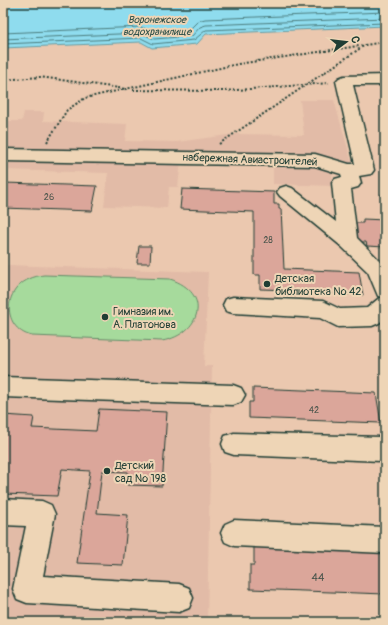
<svg xmlns="http://www.w3.org/2000/svg" width="388" height="625" font-family="Pangolin,sans-serif">
	<style>
		.built { fill: #e2bba7 }
		.green { fill: #a6da9c; stroke: #628c68 }
		.water { fill: #8fdcee; stroke: #629ca4 }
		.lines { fill: none; stroke-linecap: round; stroke-linejoin: round }
		.shore { stroke: #4c7d7e; stroke-width: 1 }
		.building { fill: #dba69a; stroke: #1f3d34 }
		.minor-casing { stroke: #1f3d34; stroke-width: 3 }
		.path { stroke: #1f3d34; stroke-width: 2; stroke-dasharray: 2 2; stroke-linecap: butt }
		.minor { fill: #eed5b6; fill-rule: evenodd }
		.poi-dot { fill: #1f3d34; stroke: #eed5b6; stroke-width: 1.5 }
		.labels { text-anchor: middle; stroke-width: 4; stroke-linejoin: round; paint-order: stroke }
		.number-label { font-size: 9px; fill: #4e574e }
		.far-water-label { font-size: 10px; font-style: italic; fill: #2a4d47; stroke: #eed5b6 }
		.street-label { font-size: 11px; fill: #1f3d34; stroke: #eed5b6 }
		.poi-label { font-size: 11px; fill: #1f3d34; stroke: #eed5b6; text-anchor: start }
		.near-number-label { font-size: 11px; fill: #4e574e }
	</style>
	<rect width="100%" height="100%" fill="#ebc8af"/>
	<filter id="ink" filterUnits="userSpaceOnUse"><feTurbulence type="fractalNoise" baseFrequency=".025" numOctaves="2"/><feDisplacementMap in="SourceGraphic" scale="8" xChannelSelector="R" yChannelSelector="G"/><feConvolveMatrix kernelMatrix="1 2 1 2 8 2 1 2 1" color-interpolation-filters="sRGB"/></filter>
	<g filter="url(#ink)">
		<path class="built" d="M300 100H334L352 163H331L333 186 273 184V163L181 160 178 187H169L167 208 104 206 108 173 3 170V121H22L24 112H44L43 121 127 124 125 141 177 142 235 134 304 135Z
			M6 265 208 272 204 366H212L207 622H3V581L10 548 3 547V275Z"/>
		<path class="green" d="M44 275 170 279C213 293 201 334 162 341L32 336C0 329 0 280 44 275Z"/>
		<path class="water" d="M3 3H385V26L206 34 197 44 152 48 141 42 3 48Z"/>
		<g class="lines">
			<path class="shore" d="M3 33 141 27 156 33 189 30 198 21 205 19 385 12
				M3 39 141 33 154 39 192 36 200 27 206 25 385 18
				M3 44 141 38 153 44 194 40 206 30 385 23"/>
		</g>
		<path class="building" d="M4 183 97 186 92 211 3 208Z
			M182 189 274 192V204H279V209H281L284 269 359 272 363 295 291 292V290L260 289V275H254V212L180 209Z
			M381 194H385V216Z
			M363 219 385 220V247L367 246 366 242H357L354 223H363Z
			M139 246H151L150 263H137Z
			M253 388 376 393 381 423 249 418V402H253Z
			M99 409 167 412 162 486 127 485 128 472 102 471 97 513 128 515 123 565 77 563 90 471 62 469 57 496 3 494V415L34 417 32 428 96 431Z
			M254 546 385 552V594L250 589V565H254Z"/>
		<g class="lines">
			<defs>
				<path id="minor" d="M385 75V85H353L374 170 371 174 359 176 361 183 358 187 351 189 357 238 385 266V318L379 323 372 326 338 327 320 318 233 313 226 311 223 305 226 299 233 297 323 301 340 309 367 308 378 299 383 297 378 296 368 272 341 246 280 196 277 192 280 188 286 186 292 188 336 222 332 183 335 179 342 177 341 174 315 166 3 161V149L315 154 349 164H355L336 81 339 78 344 76Z
					M3 377 233 385 241 388 245 395 241 402 233 405 3 397Z
					M234 433 381 437 385 439V459L381 461 234 455 225 452 222 444 225 436Z
					M3 499 42 501 51 505 55 514 43 576 179 584 189 588 193 598 189 608 179 612 27 603 17 599 13 589 26 526 3 525Z
					M234 520 385 527V553L234 546 225 542 221 533 225 524Z"/>
			</defs>
			<use href="#minor" class="minor-casing"/>
			<path class="path" d="M3 80 40 77 126 89
				M133 90 224 91 329 83
				M47 142 67 110 85 98 238 64 385 42
				M219 144 365 45"/>
			<use href="#minor" class="minor"/>
		</g>
	</g>
	<g class="poi-dot">
		<circle cx="267" cy="284" r="4"/>
		<circle cx="105" cy="317" r="4"/>
		<circle cx="107" cy="471" r="4"/>
	</g>
	<g class="labels">
		<g class="number-label">
			<text x="49" y="200">26</text>
			<text x="268" y="243">28</text>
			<text x="314" y="413">42</text>
		</g>
		<g class="far-water-label">
			<text x="157" y="23">Воронежское<tspan x="157" dy="12">водохранилище</tspan></text>
		</g>
		<g class="street-label">
			<text transform="translate(250 159) rotate(2)" y="4">набережная Авиастроителей</text>
		</g>
		<g class="poi-label">
			<text x="275" y="282">Детская<tspan x="275" dy="13">библиотека № 42</tspan></text>
			<text x="113" y="315">Гимназия им.<tspan x="113" dy="13">А. Платонова</tspan></text>
			<text x="115" y="469">Детский<tspan x="115" dy="13">сад № 198</tspan></text>
		</g>
		<g class="near-number-label">
			<text x="318" y="581">44</text>
		</g>
	</g>
	<rect width="388" height="625" fill="none" stroke="#eed5b6" stroke-width="16"/>
	<rect x="8" y="8" width="372" height="609" fill="none" stroke="#1f3d34" stroke-width="1.5" filter="url(#ink)"/>
	<g transform="translate(346 42) rotate(75)" stroke="#eed5b6" stroke-width="3" paint-order="stroke">
	<path d="M0-3L7 15L0 10L-7 15Z" fill="#1f3d34"/>
	<text y="-6" font-size="11" font-weight="bold" text-anchor="middle" fill="#1f3d34">С</text>
	</g>
</svg>
